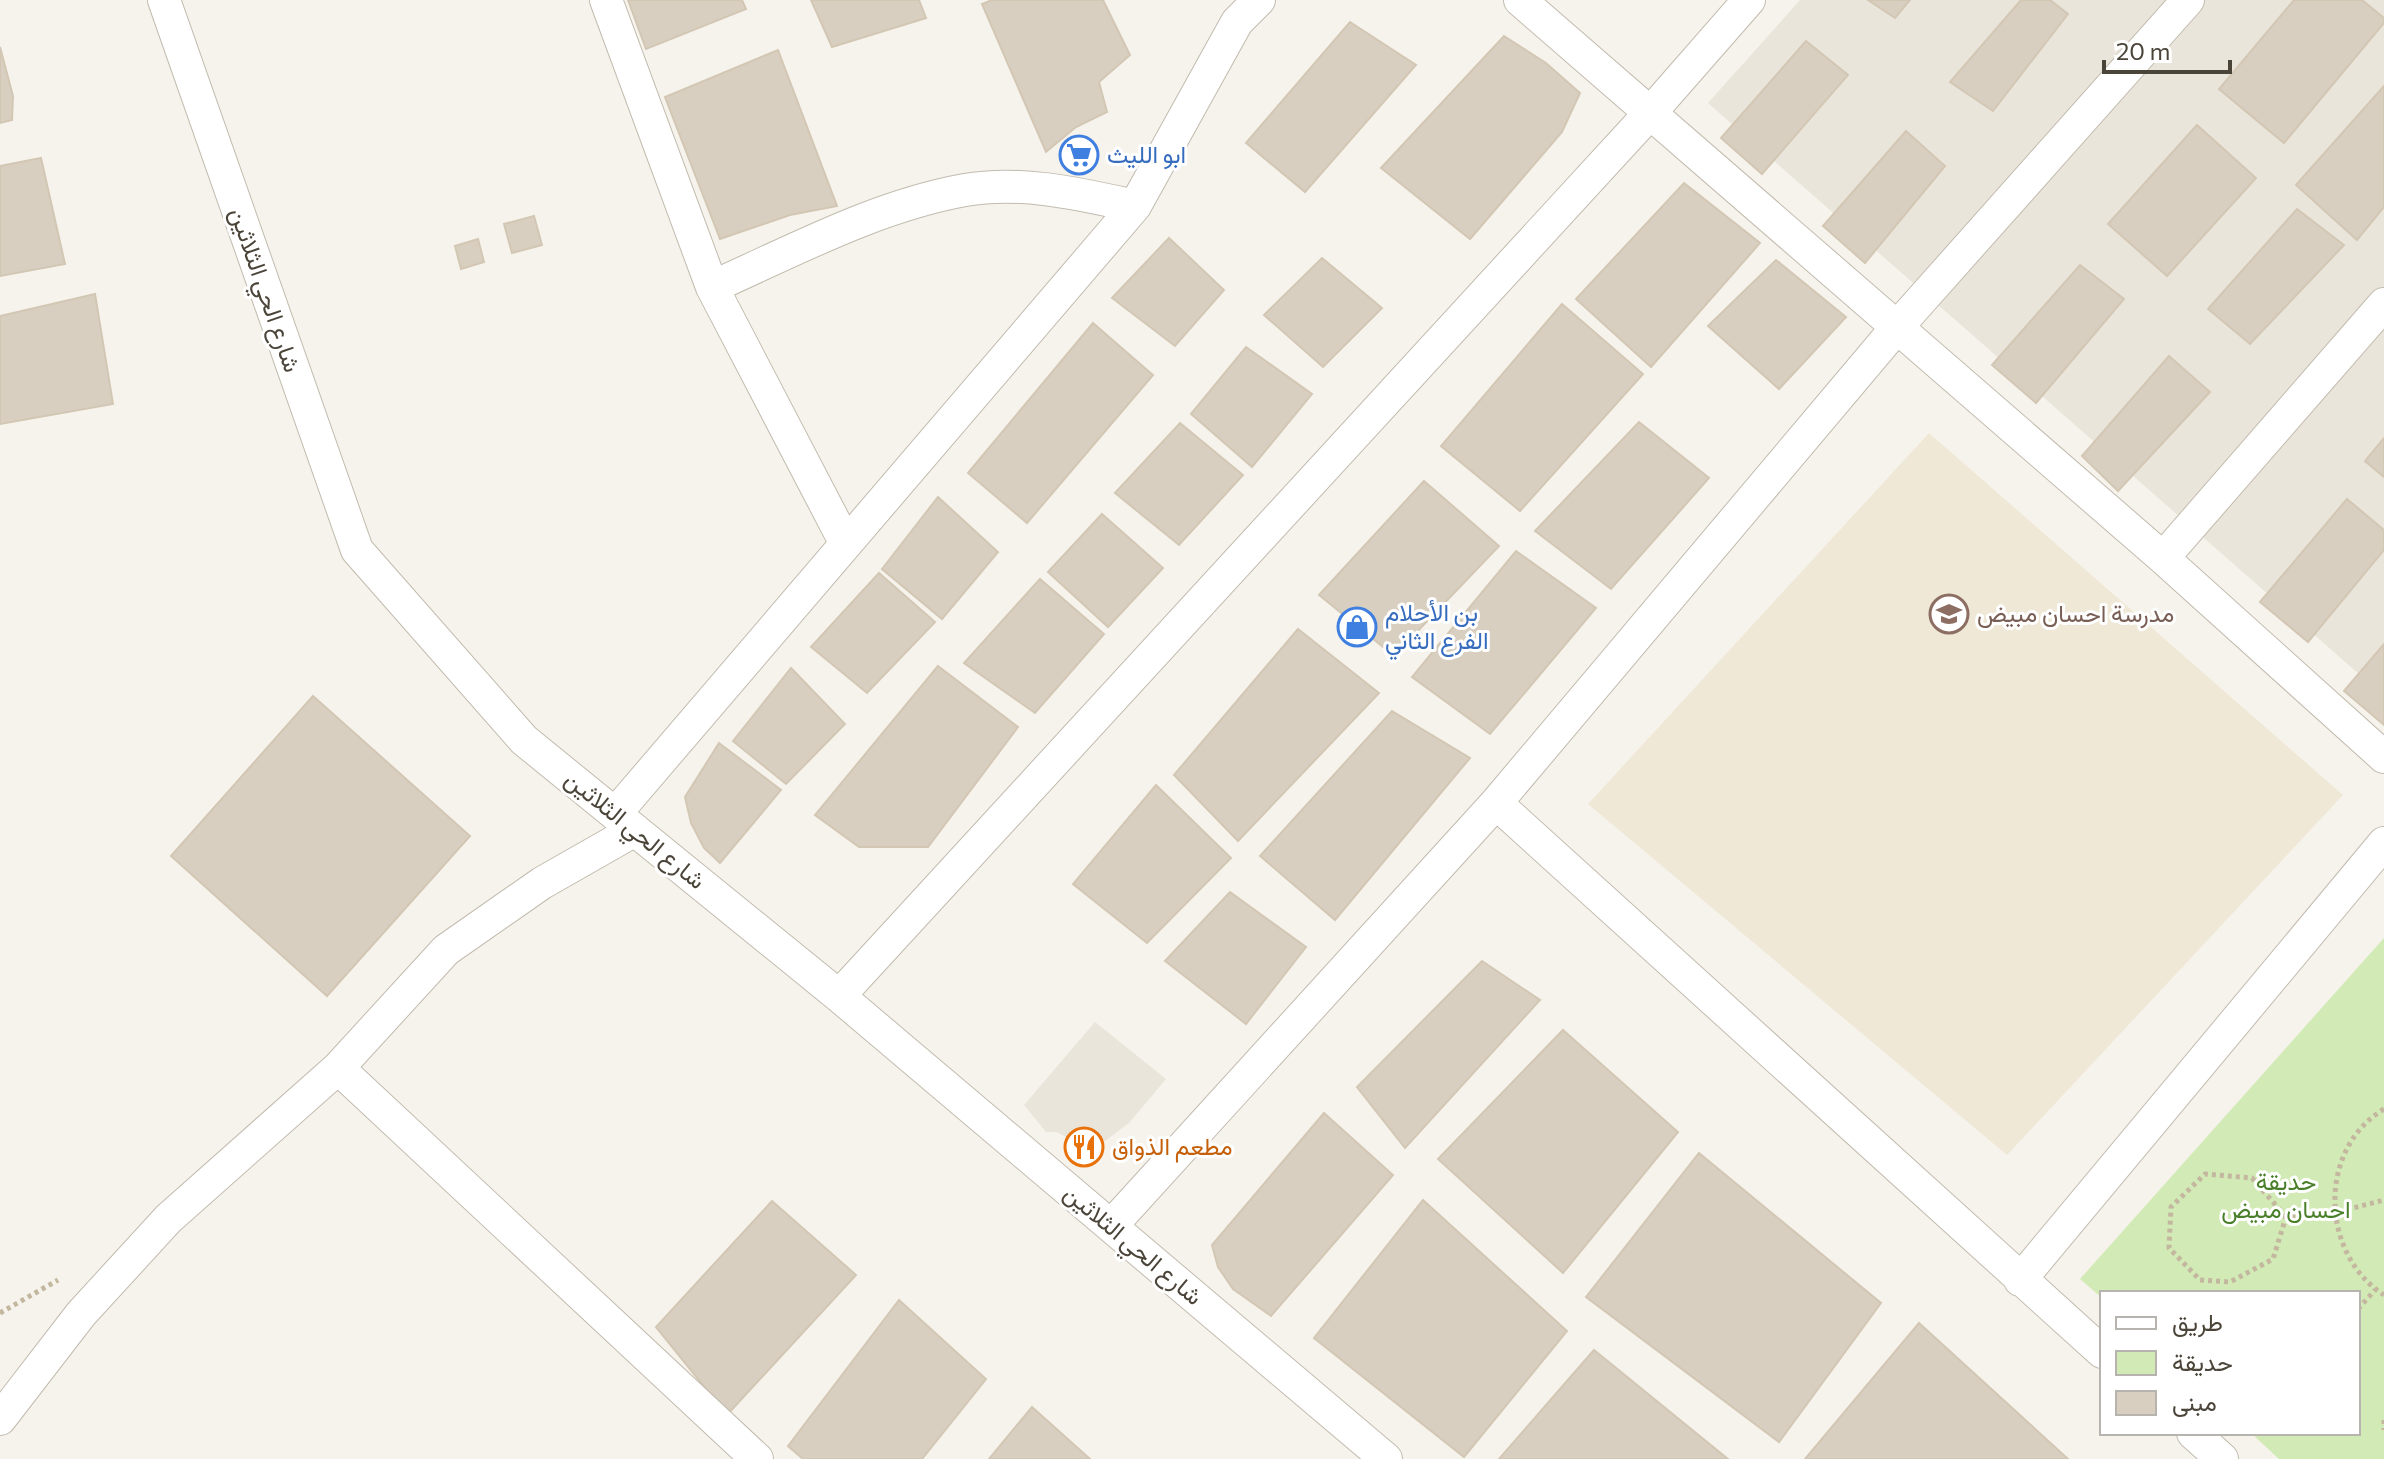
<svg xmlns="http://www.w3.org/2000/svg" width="2384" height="1459" font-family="Commissioner,Vazirmatn,sans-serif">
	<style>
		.residential { fill: #eae5da }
		.education { fill: #efe8d6 }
		.green { fill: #d2eab5 }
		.building { fill: #d8cfc1; stroke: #d3c7b4; stroke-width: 2 }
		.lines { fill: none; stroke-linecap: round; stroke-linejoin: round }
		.minor-casing { stroke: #c2bbae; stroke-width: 34 }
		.path { stroke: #c4b79f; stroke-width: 5; stroke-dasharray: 4 4; stroke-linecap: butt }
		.minor { stroke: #fff; stroke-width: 32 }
		.labels { text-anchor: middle; stroke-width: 6; stroke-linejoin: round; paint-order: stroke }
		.shop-label { font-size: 24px; fill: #366cbe; stroke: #fff; text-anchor: start }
		.street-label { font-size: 24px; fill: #4b4439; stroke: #fff }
		.education-label { font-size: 24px; fill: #785e54; stroke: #fff; text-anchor: start }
		.food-label { font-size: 24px; fill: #c56008; stroke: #fff; text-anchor: start }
		.park-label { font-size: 24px; fill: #4a7f2a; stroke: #fff }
	</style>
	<rect width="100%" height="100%" fill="#f6f3ec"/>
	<path class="residential" d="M1800 0H2384V696L1708 103Z
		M1095 1022 1166 1079 1129 1123 1093 1150 1056 1132H1046L1024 1105Z"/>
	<path class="education" d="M1929 433 2343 795 2007 1155 1588 804Z"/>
	<path class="green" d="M2384 938V1459H2279L2251 1433H2358V1293H2102V1298L2080 1279Z"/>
	<path class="building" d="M628 0H742L746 9 646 49Z
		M811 0H919L926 18 832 47Z
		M992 0H1103L1130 55 1099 82 1107 112 1076 127 1046 152 982 4Z
		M1868 0H1910L1895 18Z
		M2021 0H2050L2068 14 1993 111 1950 82Z
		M2294 0H2362L2384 18V23L2284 143 2219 89Z
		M1350 22 1416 65 1305 192 1246 143Z
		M1504 36 1546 63 1580 93 1562 132 1470 239 1381 168Z
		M1806 41 1848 75 1762 174 1721 138Z
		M0 47 13 96 12 120 0 123Z
		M778 50 837 206 790 215 720 239 665 97Z
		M2384 86V207L2357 240 2296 185Z
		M2197 125 2256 178 2167 276 2108 224Z
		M1906 131 1945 166 1865 263 1823 226Z
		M41 158 65 264 0 276V166Z
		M1684 183 1760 243 1651 367 1576 299Z
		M2297 209 2344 245 2250 344 2208 309Z
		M534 216 542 245 512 253 504 224Z
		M1169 238 1224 290 1175 346 1112 298Z
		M478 239 484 262 461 269 455 246Z
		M1322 258 1382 308 1323 367 1264 315Z
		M1776 260 1846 317 1779 389 1708 326Z
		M2080 265 2124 299 2036 403 1992 365Z
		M95 294 113 404 0 424V316Z
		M1562 304 1643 374 1520 511 1441 446Z
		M1093 323 1153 375 1027 523 968 473Z
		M1246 347 1312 394 1252 467 1191 414Z
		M2169 356 2210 392 2118 491 2082 456Z
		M1639 422 1709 478 1611 589 1535 531Z
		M1180 423 1243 475 1179 545 1115 493Z
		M2384 438V477L2365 461Z
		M1424 481 1499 546 1394 656 1319 595Z
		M938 497 998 552 942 619 882 569Z
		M2347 499 2384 530V550L2308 642 2260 602Z
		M1102 514 1163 568 1108 627 1048 572Z
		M1516 551 1596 608 1490 734 1412 677Z
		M879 573 935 622 867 693 811 647Z
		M1040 579 1104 634 1035 713 964 663Z
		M1298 629 1379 693 1238 841 1174 775Z
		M2384 644V725L2344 691Z
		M938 666 1018 727 928 847H859L815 815Z
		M791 668 845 724 786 784 733 741Z
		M313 696 470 836 327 996 171 856Z
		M1392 711 1470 758 1335 920 1260 856Z
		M719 743 781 790 720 863 704 848 691 823 685 797Z
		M1156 785 1231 858 1147 943 1073 884Z
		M1230 892 1306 947 1246 1024 1165 961Z
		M1482 961 1540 1000 1405 1148 1357 1087Z
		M1563 1030 1678 1132 1563 1273 1438 1159Z
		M1324 1113 1393 1175 1271 1316 1233 1289 1218 1267 1212 1245Z
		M1699 1153 1881 1303 1779 1442 1586 1297Z
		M1423 1200 1567 1331 1464 1457 1314 1338Z
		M772 1201 856 1275 727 1415 656 1327Z
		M899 1300 986 1379 922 1459H803L788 1446Z
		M1919 1323 2068 1459H1805Z
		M1594 1350 1728 1459H1499Z
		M1032 1407 1090 1459H989Z"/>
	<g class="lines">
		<defs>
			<path id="minor" d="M164 0 357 550 524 740 839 996 1386 1459
				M606 0 712 287 846 544
				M1520 0 2163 558 2384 757
				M712 287C793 251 876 206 965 190 1021 180 1080 194 1135 206
				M2163 558 2384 304
				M1496 803 2102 1352
				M615 814 1135 206 1237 22 1259 0
				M839 996 1651 112 1749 0
				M338 1068 757 1459
				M1111 1226 1496 803 1898 326 2188 0
				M2020 1280 2384 843
				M0 1419 81 1314 168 1219 338 1068 446 950 542 883 635 830
				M2193 1433 2222 1459"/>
		</defs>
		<use href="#minor" class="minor-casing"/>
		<path class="path" d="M2384 1109C2317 1149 2320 1254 2384 1295
			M2286 1217 2252 1178 2205 1174 2171 1207 2169 1248 2200 1280 2230 1282 2273 1259 2286 1217 2334 1213 2384 1200
			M2358 1309 2375 1290
			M0 1313 58 1280
			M2384 1420V1430"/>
		<use href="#minor" class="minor"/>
	</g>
	<defs>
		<symbol id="supermarket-ring" viewBox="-11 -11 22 22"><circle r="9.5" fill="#fff" stroke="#3f7fe0" stroke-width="1.5"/><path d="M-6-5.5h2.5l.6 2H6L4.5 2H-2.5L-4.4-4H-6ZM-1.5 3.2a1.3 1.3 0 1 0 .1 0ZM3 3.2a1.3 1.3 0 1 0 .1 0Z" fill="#3f7fe0"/></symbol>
		<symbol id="school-ring" viewBox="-11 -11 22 22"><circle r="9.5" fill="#fff" stroke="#8d6e63" stroke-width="1.5"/><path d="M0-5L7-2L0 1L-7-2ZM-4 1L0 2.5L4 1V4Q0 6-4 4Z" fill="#8d6e63"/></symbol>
		<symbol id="shop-ring" viewBox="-11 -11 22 22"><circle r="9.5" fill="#fff" stroke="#3f7fe0" stroke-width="1.5"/><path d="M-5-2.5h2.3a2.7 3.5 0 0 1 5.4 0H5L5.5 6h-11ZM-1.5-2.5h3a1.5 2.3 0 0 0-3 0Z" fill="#3f7fe0"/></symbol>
		<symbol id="restaurant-ring" viewBox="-11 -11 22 22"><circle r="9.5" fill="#fff" stroke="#e8710a" stroke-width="1.5"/><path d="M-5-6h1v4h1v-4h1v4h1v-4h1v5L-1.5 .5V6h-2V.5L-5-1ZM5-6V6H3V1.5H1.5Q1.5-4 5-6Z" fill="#e8710a"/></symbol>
	</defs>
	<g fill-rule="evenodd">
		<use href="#supermarket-ring" x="1057" y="133" width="44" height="44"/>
		<use href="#school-ring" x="1927" y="592" width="44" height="44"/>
		<use href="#shop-ring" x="1335" y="605" width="44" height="44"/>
		<use href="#restaurant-ring" x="1062" y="1125" width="44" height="44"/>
	</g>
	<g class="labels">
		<g class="shop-label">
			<text x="1107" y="163">ابو الليث</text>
			<text x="1385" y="621">بن الأحلام<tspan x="1385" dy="28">الفرع الثاني</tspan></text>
		</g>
		<g class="street-label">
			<text transform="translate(265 290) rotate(71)" y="8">شارع الحي الثلاثين</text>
			<text transform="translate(635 830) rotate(39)" y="8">شارع الحي الثلاثين</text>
			<text transform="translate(1133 1245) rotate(40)" y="8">شارع الحي الثلاثين</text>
		</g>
		<g class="education-label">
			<text x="1977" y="622">مدرسة احسان مبيض</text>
		</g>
		<g class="food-label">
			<text x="1112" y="1155">مطعم الذواق</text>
		</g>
		<g class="park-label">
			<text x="2286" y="1190">حديقة<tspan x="2286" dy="28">احسان مبيض</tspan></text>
		</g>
	</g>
	<rect x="2100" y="1291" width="260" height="144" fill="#ffffff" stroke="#b7b4b0" stroke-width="2"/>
	<rect x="2116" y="1317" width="40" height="12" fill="#ffffff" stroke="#b7b4b0" stroke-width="2"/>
	<text x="2172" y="1331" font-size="24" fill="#4b4439">طريق</text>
	<rect x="2116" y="1351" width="40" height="24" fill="#d2eab5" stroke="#b7b4b0" stroke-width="2"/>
	<text x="2172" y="1371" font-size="24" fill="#4b4439">حديقة</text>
	<rect x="2116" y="1391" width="40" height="24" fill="#d8cfc1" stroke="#b7b4b0" stroke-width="2"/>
	<text x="2172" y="1411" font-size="24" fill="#4b4439">مبنى</text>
	<path d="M2104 60v12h126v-12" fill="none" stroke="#4b4439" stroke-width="4"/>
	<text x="2116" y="60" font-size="24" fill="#4b4439" stroke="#ffffff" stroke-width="6" paint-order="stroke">20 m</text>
</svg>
